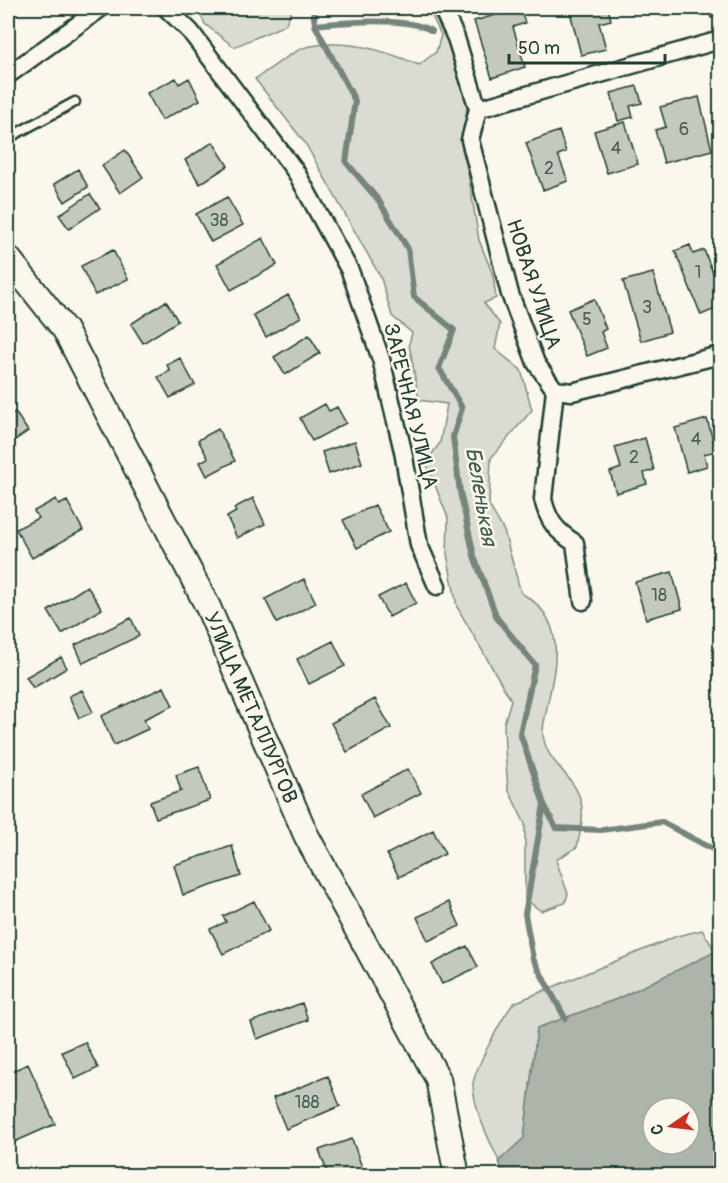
<svg xmlns="http://www.w3.org/2000/svg" width="728" height="1183" font-family="Pangolin,sans-serif">
	<style>
		.green { fill: #dbdcd1; stroke: #7d8c82; stroke-width: 1.5 }
		.water { fill: #adb4aa; stroke: #74847b; stroke-width: 1.5; fill-rule: evenodd }
		.lines { fill: none; stroke-linecap: round; stroke-linejoin: round }
		.stream { stroke: #74847b; stroke-width: 6 }
		.building { fill: #c4c9be; stroke: #1f3d34; stroke-width: 1.5 }
		.lane-casing { stroke: #1f3d34; stroke-width: 13 }
		.street-casing { stroke: #1f3d34; stroke-width: 21 }
		.secondary-casing { stroke: #1f3d34; stroke-width: 28 }
		.path { stroke: #1f3d34; stroke-width: 4; stroke-dasharray: 6 4.5; stroke-linecap: butt }
		.lane { stroke: #fbf7ec; stroke-width: 8 }
		.street { stroke: #fbf7ec; stroke-width: 16 }
		.secondary { stroke: #fbf7ec; stroke-width: 24 }
		.labels { text-anchor: middle; stroke-width: 5; stroke-linejoin: round; paint-order: stroke }
		.number-label { font-size: 18px; fill: #486056 }
		.street-label { font-size: 21px; fill: #1f3d34; stroke: #fbf7ec }
		.water-label { font-size: 22px; font-style: italic; fill: #425b52; stroke: #fbf7ec }
	</style>
	<rect width="100%" height="100%" fill="#fbf7ec"/>
	<filter id="ink" filterUnits="userSpaceOnUse"><feTurbulence type="fractalNoise" baseFrequency=".0167" numOctaves="2"/><feDisplacementMap in="SourceGraphic" scale="12" xChannelSelector="R" yChannelSelector="G"/><feConvolveMatrix kernelMatrix="1 2 1 2 8 2 1 2 1" color-interpolation-filters="sRGB"/></filter>
	<g filter="url(#ink)">
		<path class="green" d="M197 8H293L285 25 234 47 205 24Z
			M428 8H435L454 50 467 106 463 141 479 240 493 275 496 298 484 303 500 324 495 349 521 370 532 410 491 458 489 505 504 531 521 593C568 619 556 664 547 707 546 716 542 726 543 735 547 763 568 770 578 793 586 811 581 829 577 847L556 860 568 894 565 903 541 911 525 899V824L508 789 505 750 504 723 511 700 457 607 447 554 448 518 426 462 440 443 447 404 419 400 409 344 412 333 392 316 381 278 305 143 255 79C268 71 292 51 306 47 344 38 384 50 419 65L436 52 441 35Z
			M702 930 716 952 617 999 537 1028 524 1138 499 1161C488 1137 475 1113 473 1086 472 1073 504 1014 514 1003L677 936Z"/>
		<path class="water" d="M720 939V1175H503L499 1161 524 1138 537 1028 617 999 715 952ZM653 1108H689V1144H653Z"/>
		<g class="lines">
			<path class="stream" d="M313 8 315 25 355 101 346 162 379 201 408 249 414 297 454 330 439 368 462 408 453 437 460 492 474 556 497 618 535 665 520 733 544 804 525 914 533 959 565 1018
				M315 25C344 22 408 16 432 31
				M544 804 556 828 601 830 662 822 720 853"/>
		</g>
		<path class="building" d="M520 8 525 23 513 27 525 67 492 78 474 21Z
			M569 8H608L611 20 599 23 606 49 581 55Z
			M708 8H720V15L711 18Z
			M176 78 179 84 189 78 200 100 162 120 147 93Z
			M637 86 642 103 630 106 633 117 618 121 611 93Z
			M699 97 712 150 664 163 655 130 666 127 660 107Z
			M625 122 638 164 607 173 594 131Z
			M559 131 566 152 558 155 568 181 543 190 526 143Z
			M213 142 228 166 200 184 185 160Z
			M125 150 143 177 120 193 102 166Z
			M78 169 88 187 65 202 54 184Z
			M90 194 100 208 69 229 59 215Z
			M227 197 243 225 211 242 196 214Z
			M263 238 277 265 231 290 217 264Z
			M690 245 693 254 704 250 720 291V307L701 315 675 251Z
			M113 250 128 279 95 295 81 266Z
			M653 273 670 332 641 341 623 281Z
			M288 295 301 317 266 337 253 315Z
			M594 299 606 329 601 332 607 348 587 356 568 310Z
			M166 301 178 321 143 343 131 324Z
			M309 335 320 353 285 375 274 357Z
			M180 358 195 385 170 398 158 377 170 371 167 365Z
			M325 404 329 411 337 407 346 423 312 441 300 418Z
			M15 412 28 431 8 445V416Z
			M707 419 716 451 704 454 707 466 687 472 675 428Z
			M218 429 235 461 207 476 200 462 208 458 198 440Z
			M645 438 654 470 644 473 647 484 616 493 610 472 621 468 615 447Z
			M355 441 362 463 329 474 322 452Z
			M253 498 265 524 237 538 227 517 236 512 234 508Z
			M56 499 59 505 67 501 83 530 32 558 16 529 38 518 34 511Z
			M375 505 389 532 357 548 343 520Z
			M672 572 682 609 646 619 635 582Z
			M304 579 316 603 277 623 265 599Z
			M406 583 416 603 389 617 378 597Z
			M87 586 102 609 62 634 48 611Z
			M131 618 139 636 83 663 75 645Z
			M333 641 345 666 309 684 297 659Z
			M61 657 67 668 33 688 26 677Z
			M164 687 173 706 144 719 148 729 114 745 101 716Z
			M82 690 93 712 79 718 69 696Z
			M375 699 391 728 347 752 331 723Z
			M199 767 210 800 156 818 150 802 181 791 176 775Z
			M408 769 421 793 373 818 361 794Z
			M433 830 445 854 399 877 387 854Z
			M232 846 241 876 183 895 174 865Z
			M254 901 269 931 223 954 210 929 226 922 223 916Z
			M449 902 460 926 428 941 417 917Z
			M467 946 478 967 442 984 432 964Z
			M302 1003 308 1020 257 1039 251 1022Z
			M85 1042 98 1068 75 1079 62 1052Z
			M28 1064 55 1124 12 1143 8 1134V1073Z
			M328 1076 340 1106 286 1129 273 1098Z
			M352 1139 365 1176H324L328 1174 319 1150Z"/>
		<g class="lines">
			<defs>
				<path id="lane" d="M8 138 75 102"/>
				<path id="street" d="M166 8 190 31 296 172 350 271 381 359 403 451 419 545 437 586
					M442 8 456 38 478 109 470 140 510 294 536 363 555 390 543 499C548 521 556 531 575 543L583 601
					M8 75 101 8
					M478 109 720 40
					M555 390 572 392 720 355"/>
				<g id="secondary">
					<path id="s1" d="M8 258 65 330 208 607 306 835 438 1079 457 1176"/>
				</g>
			</defs>
			<use href="#lane" class="lane-casing"/>
			<use href="#street" class="street-casing"/>
			<use href="#secondary" class="secondary-casing"/>
			<path class="path" d="M404 8 426 14"/>
			<use href="#lane" class="lane"/>
			<use href="#street" class="street"/>
			<use href="#secondary" class="secondary"/>
		</g>
	</g>
	<g class="labels">
		<g class="number-label">
			<text x="684" y="135">6</text>
			<text x="616" y="154">4</text>
			<text x="549" y="174">2</text>
			<text x="219" y="226">38</text>
			<text x="698" y="278">1</text>
			<text x="647" y="313">3</text>
			<text x="587" y="325">5</text>
			<text x="696" y="445">4</text>
			<text x="634" y="463">2</text>
			<text x="659" y="601">18</text>
			<text x="307" y="1108">188</text>
		</g>
		<g class="street-label">
			<text transform="translate(534 284) rotate(72)" y="7">НОВАЯ УЛИЦА</text>
			<text transform="translate(411 406) rotate(76)" y="7">ЗАРЕЧНАЯ УЛИЦА</text>
			<text dy="7" stroke="none"><textPath href="#s1" startOffset="513">УЛИЦА МЕТАЛЛУРГОВ</textPath></text>
		</g>
		<g class="water-label">
			<text transform="translate(482 496) rotate(80)" y="8">Беленькая</text>
		</g>
	</g>
	<rect width="728" height="1183" fill="none" stroke="#fbf7ec" stroke-width="30"/>
	<rect x="15" y="15" width="698" height="1153" fill="none" stroke="#1f3d34" stroke-width="2" filter="url(#ink)"/>
	<g transform="translate(671 1126) rotate(256)"><circle r="28" fill="#fbf7ec" stroke="#a3ada2" stroke-width="1.5"/>
	<path d="M0-4.5L10 22L0 15L-10 22Z" fill="#c8321e"/>
	<text y="-9" font-size="16" font-weight="bold" text-anchor="middle" fill="#1f3d34">С</text>
	</g>
	<path d="M509 54v9h156v-9" fill="none" stroke="#1f3d34" stroke-width="3"/>
	<text x="518" y="54" font-size="18" fill="#1f3d34" stroke="#fbf7ec" stroke-width="4.5" paint-order="stroke">50 m</text>
</svg>
